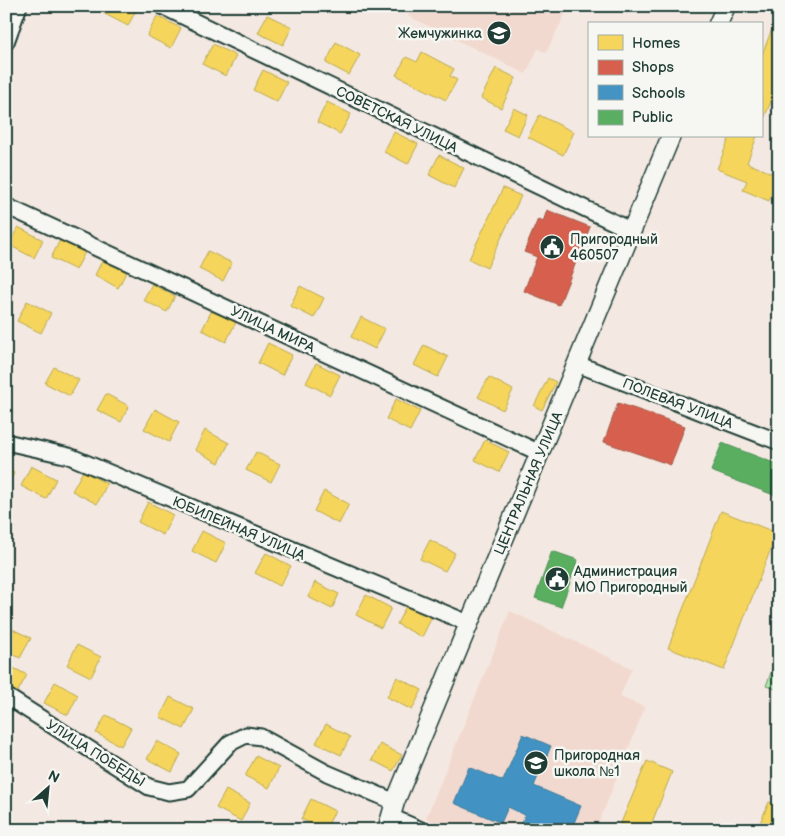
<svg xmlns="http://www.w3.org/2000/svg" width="785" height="836" font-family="'Balsamiq Sans',sans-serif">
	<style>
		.built { fill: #f2d9cf }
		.green { fill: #afe6a9; stroke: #67926e }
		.homes { fill: #f6d55c; stroke: #b6a750 }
		.shops { fill: #d6604d; stroke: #9f5646 }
		.schools { fill: #4393c3; stroke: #387998 }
		.public { fill: #5aae61; stroke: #488c54 }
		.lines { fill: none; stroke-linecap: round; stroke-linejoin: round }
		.minor-casing { stroke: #1f3d34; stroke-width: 19 }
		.tertiary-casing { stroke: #1f3d34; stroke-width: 21 }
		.minor { stroke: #f6f6f2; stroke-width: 15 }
		.tertiary { stroke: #f6f6f2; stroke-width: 18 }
		.labels { text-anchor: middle; stroke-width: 5; stroke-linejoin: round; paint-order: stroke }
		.poi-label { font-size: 14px; fill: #1f3d34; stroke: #f6f6f2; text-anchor: start }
		.street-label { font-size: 14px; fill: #1f3d34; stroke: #f6f6f2 }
	</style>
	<rect width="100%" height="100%" fill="#f4e9e2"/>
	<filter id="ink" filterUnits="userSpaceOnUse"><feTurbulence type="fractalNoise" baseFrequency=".02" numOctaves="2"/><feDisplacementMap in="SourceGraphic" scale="10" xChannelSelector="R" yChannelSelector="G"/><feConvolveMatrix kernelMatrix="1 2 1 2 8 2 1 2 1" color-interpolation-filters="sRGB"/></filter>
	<g filter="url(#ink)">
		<path class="built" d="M413 6H569L546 53 538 49 526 74 408 16Z
			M510 611 632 668 620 697 645 707 596 830H451L426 818Z"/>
		<path class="green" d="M779 651V690L766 686Z"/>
		<path class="homes" d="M106 6H138L128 26 103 13Z
			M267 15 292 27 283 45 258 33Z
			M157 16 181 28 171 48 147 36Z
			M772 29 779 32V82L761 126V57Z
			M336 42 360 55 349 75 326 63Z
			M213 44 236 56 226 76 202 64Z
			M422 52 454 69 450 76 457 80 446 100 396 75 406 57 417 62Z
			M496 68 516 78 501 108 481 98Z
			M263 70 287 82 277 102 253 90Z
			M327 102 351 114 340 134 317 122Z
			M514 108 528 115 518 136 503 129Z
			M539 115 574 132 563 155 528 137Z
			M394 132 418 144 408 164 384 152Z
			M730 136H757L747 163 779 176 769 201 743 190 747 181 717 169Z
			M439 155 464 168 454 188 429 175Z
			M503 188 521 196 487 268 469 259Z
			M18 227 43 240 34 258 9 245Z
			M61 238 86 250 76 270 51 258Z
			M208 251 232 263 223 281 199 269Z
			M105 255 129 267 118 288 95 275Z
			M152 284 175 296 167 312 143 300Z
			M300 286 324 298 314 318 290 306Z
			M27 301 51 313 41 333 17 321Z
			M212 310 236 322 226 342 202 330Z
			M361 317 385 329 375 349 351 337Z
			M268 343 292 355 282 375 258 363Z
			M424 345 448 357 438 377 414 365Z
			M316 363 340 375 330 395 306 383Z
			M54 367 79 380 70 396 45 383Z
			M489 377 513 390 503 410 478 397Z
			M548 378 556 382 542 410 534 406Z
			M106 394 129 406 121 422 97 410Z
			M396 399 420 411 410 431 386 419Z
			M155 409 179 422 169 442 144 429Z
			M205 430 229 443 219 463 195 450Z
			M485 440 509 452 499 472 475 460Z
			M256 452 280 464 271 482 246 470Z
			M31 466 56 479 46 499 21 486Z
			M6 469 14 473 6 489Z
			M83 471 107 484 97 504 72 491Z
			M324 491 349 504 339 524 314 511Z
			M148 502 173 515 163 535 138 522Z
			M721 511 777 533 724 670 668 648Z
			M202 531 226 543 216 563 192 551Z
			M430 540 455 553 445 571 420 559Z
			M266 553 291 566 280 586 255 573Z
			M315 582 339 594 332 609 308 597Z
			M366 595 391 608 381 628 356 615Z
			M407 604 432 617 422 637 397 624Z
			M6 626 31 638 20 658 6 651Z
			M77 645 101 657 91 677 67 665Z
			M6 664 27 675 17 693 6 687Z
			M397 677 422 690 412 710 387 697Z
			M55 682 78 695 68 715 44 703Z
			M170 697 194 709 184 729 160 717Z
			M106 715 131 728 121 746 96 733Z
			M326 724 350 737 341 755 316 743Z
			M157 741 181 754 172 772 147 759Z
			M380 744 402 755 393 771 372 760Z
			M256 756 279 768 269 788 245 776Z
			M647 761 672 772 649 830H618Z
			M226 790 250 803 241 821 216 808Z
			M311 799 335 811 325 830 301 819Z
			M769 802 779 806V830H757Z"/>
		<path class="shops" d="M547 210 590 227 559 305 524 291 537 257 524 252 538 219 543 222Z
			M618 403 685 426 671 465 604 442Z"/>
		<path class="schools" d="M523 734 551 746 534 786 581 806 571 830H560L552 827 551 830H519L525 815 508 807 501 823 454 803 469 767 503 781Z"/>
		<path class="public" d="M722 443 779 465V497L711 471Z
			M552 551 578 560 561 607 535 598Z"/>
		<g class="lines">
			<defs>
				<path id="minor" d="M162 6 632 231
					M6 42 19 6
					M6 206 540 453
					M577 364 779 442
					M6 442 69 456 468 623
					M6 696 149 787 169 792 188 789 230 743 246 735 261 737 327 773 395 802
					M391 817 421 830"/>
				<path id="tertiary" d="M718 24 726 6
					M387 830 395 802 671 136"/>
			</defs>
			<use href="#minor" class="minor-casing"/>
			<use href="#tertiary" class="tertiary-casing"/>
			<use href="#minor" class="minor"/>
			<use href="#tertiary" class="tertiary"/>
		</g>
	</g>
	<defs>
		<symbol id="school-disc" viewBox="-11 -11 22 22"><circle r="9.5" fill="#1f3d34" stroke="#f6f6f2"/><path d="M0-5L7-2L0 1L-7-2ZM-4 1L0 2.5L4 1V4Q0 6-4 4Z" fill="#fff"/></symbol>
		<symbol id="civic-disc" viewBox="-11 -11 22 22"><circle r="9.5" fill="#1f3d34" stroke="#f6f6f2"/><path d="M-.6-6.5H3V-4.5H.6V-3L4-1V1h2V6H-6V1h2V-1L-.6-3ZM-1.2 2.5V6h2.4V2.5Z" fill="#fff"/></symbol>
	</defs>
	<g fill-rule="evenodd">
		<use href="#school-disc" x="485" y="19" width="28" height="28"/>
		<use href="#civic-disc" x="538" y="233" width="28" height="28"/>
		<use href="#civic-disc" x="543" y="565" width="28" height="28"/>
		<use href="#school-disc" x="522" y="749" width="28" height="28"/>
	</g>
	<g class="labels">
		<g class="poi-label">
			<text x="482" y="38" text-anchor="end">Жемчужинка</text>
			<text x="570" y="244">Пригородный<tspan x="570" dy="16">460507</tspan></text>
			<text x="574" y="576">Администрация<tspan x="574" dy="16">МО Пригородный</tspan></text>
			<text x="554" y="760">Пригородная<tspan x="554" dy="16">школа №1</tspan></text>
		</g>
		<g class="street-label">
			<text transform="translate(397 119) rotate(26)" y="5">СОВЕТСКАЯ УЛИЦА</text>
			<text transform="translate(273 329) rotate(25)" y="5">УЛИЦА МИРА</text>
			<text transform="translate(678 403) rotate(21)" y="5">ПОЛЕВАЯ УЛИЦА</text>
			<text transform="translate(528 483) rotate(-67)" y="5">ЦЕНТРАЛЬНАЯ УЛИЦА</text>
			<text transform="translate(239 528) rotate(23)" y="5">ЮБИЛЕЙНАЯ УЛИЦА</text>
			<text transform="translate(96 753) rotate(32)" y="5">УЛИЦА ПОБЕДЫ</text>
		</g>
	</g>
	<rect width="785" height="836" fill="none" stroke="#f6f6f2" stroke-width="25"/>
	<rect x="12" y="12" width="760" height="811" fill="none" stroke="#1f3d34" stroke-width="2" filter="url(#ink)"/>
	<rect x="588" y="22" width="175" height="115" fill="#f6f6f2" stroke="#a0aca6"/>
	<rect x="598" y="35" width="25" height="15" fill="#f6d55c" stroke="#a0aca6"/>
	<text x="632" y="48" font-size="15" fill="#1f3d34">Homes</text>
	<rect x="598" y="60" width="25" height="15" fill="#d6604d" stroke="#a0aca6"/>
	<text x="632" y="72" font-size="15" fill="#1f3d34">Shops</text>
	<rect x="598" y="85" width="25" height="15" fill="#4393c3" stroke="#a0aca6"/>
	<text x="632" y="98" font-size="15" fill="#1f3d34">Schools</text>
	<rect x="598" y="110" width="25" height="15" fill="#5aae61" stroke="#a0aca6"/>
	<text x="632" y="122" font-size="15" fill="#1f3d34">Public</text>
	<g transform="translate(48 788) rotate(27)" stroke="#f6f6f2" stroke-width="4" paint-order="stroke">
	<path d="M0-4L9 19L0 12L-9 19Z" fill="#1f3d34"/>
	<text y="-8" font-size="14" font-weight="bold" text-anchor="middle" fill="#1f3d34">N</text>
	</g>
</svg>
